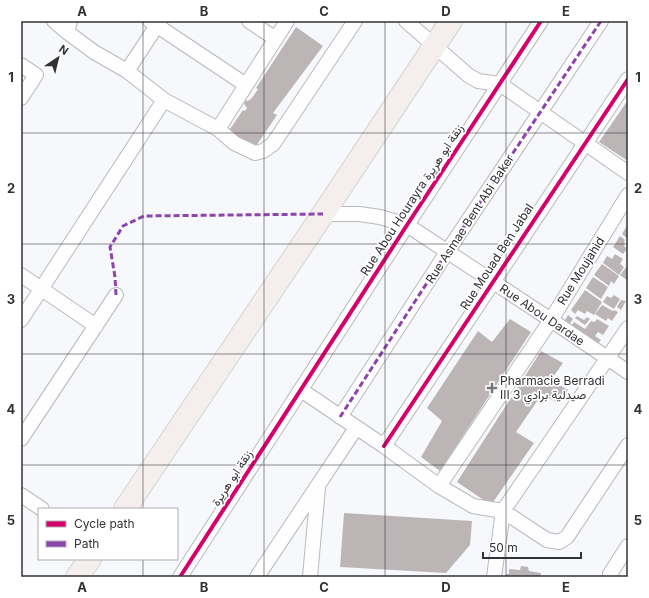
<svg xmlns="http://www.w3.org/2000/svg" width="649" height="598" font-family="Inter,Vazirmatn,sans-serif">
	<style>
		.building { fill: #bcb5b6 }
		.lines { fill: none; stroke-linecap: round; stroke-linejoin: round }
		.street-casing { stroke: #b8b9bc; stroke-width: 16 }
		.primary-casing { stroke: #d3d4d5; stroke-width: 24 }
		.street { stroke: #fefefe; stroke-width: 14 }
		.primary { stroke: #f4efed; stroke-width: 22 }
		.quiet { stroke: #8e44ad; stroke-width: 3; stroke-dasharray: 6 3; stroke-linecap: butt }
		.cycleway-casing { stroke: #fff; stroke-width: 6 }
		.cycleway { stroke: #d6006c; stroke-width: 4 }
		.grid { fill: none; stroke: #313236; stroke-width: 1; stroke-opacity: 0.55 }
		.poi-dot { fill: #76777b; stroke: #fff; stroke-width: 1.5 }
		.labels { text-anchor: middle; stroke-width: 3.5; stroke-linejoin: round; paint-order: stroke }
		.street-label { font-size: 12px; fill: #313236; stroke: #fff }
		.poi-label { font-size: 12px; fill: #313236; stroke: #fff; text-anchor: start }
		.neatline { fill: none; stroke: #313236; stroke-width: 1.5 }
		.grid-label { font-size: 13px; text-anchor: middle; font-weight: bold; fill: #313236 }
	</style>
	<rect width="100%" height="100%" fill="#f7f8fb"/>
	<path class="building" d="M296 27 323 46 273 113 277 115 254 149 228 132 243 110 245 111 247 108 244 104 246 100 248 101 252 98 258 89 256 88Z
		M628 100V161L599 142Z
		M628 224V236L627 238 622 234Z
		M620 236 625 240 624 242 625 243 624 246 627 249 623 254 613 247Z
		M615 254 623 259 620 264 624 267 619 275 603 263 607 256 612 259Z
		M602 264 619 276 614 284 611 281 609 286 594 275Z
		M628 265V281L620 275Z
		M593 277 608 287 601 299 586 288Z
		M585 290 602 302 594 315 587 311 585 314 578 310 575 314 571 310Z
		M614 295 620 299 614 309 603 302 607 296 611 298Z
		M621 300 626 301 621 310 617 307Z
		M602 305 613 311 614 310 618 312 612 321 608 318 606 321 595 314Z
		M568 315 573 319 570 323V326L562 325Z
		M577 316 584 320 587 317 590 319 585 325 575 318Z
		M510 319 531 332 440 471 421 457 442 421 427 408 478 331 492 342Z
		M597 319 609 326 603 335 598 332 595 336 601 340 595 347 569 329 574 322 585 329 591 321 595 322Z
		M541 351 563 363 551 380 568 390 560 403 548 398 542 394 516 432 534 443 491 505 457 482Z
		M344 513 472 521 470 545 446 573 340 567Z
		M521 566 528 567 529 571 541 573 540 577H506V574H509V569L520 570Z"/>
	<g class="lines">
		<defs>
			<path id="street" d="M54 21 67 32
				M70 21 67 32 94 52 127 71 164 100 218 129 234 143 255 153 263 151 273 144 355 21
				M150 21 246 85
				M249 21 276 39
				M406 21 468 75 478 81 500 84 628 173
				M21 65 36 75 21 98
				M127 71 160 21
				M218 129 287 21
				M323 214H359L380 217 407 225 551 320 628 372
				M21 275 96 326
				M21 320 164 100
				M301 390 384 446 439 486 473 506 503 511 547 540 559 542 567 537 628 445
				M340 417 447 252 601 21
				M21 439 116 295
				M384 446 628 79
				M439 486 551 320 628 195
				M21 495 42 509
				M610 574 628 546
				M180 577 407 225 541 21
				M257 577 356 428
				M310 577 318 488
				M494 577 503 511 628 328"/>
			<path id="primary" d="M125 509 323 214 451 21
				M77 577 90 559"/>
		</defs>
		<use href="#street" class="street-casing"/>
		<use href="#primary" class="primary-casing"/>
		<use href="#street" class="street"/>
		<use href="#primary" class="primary"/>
		<path class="quiet" d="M116 295 115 277 110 247 123 226 144 216 323 214
			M340 417 447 252 601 21"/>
		<defs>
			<path id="cycleway" d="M384 446 628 79
				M180 577 407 225 541 21"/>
		</defs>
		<use href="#cycleway" class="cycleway-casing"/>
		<use href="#cycleway" class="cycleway"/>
	</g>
	<path class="grid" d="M143 21V509M264 21V577M385 21V577M506 21V577M21 133H628M21 244H628M21 354H628M21 465H628M143 559V577"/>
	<path class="poi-dot" d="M490 382h4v4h4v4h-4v4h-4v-4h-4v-4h4z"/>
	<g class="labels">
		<g class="street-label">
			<text transform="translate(412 200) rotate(-57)" y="4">Rue Abou Hourayra زنقة ابو هريرة</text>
			<text transform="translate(470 219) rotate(-57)" y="4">Rue Asmae Bent Abi Baker</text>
			<text transform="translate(497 257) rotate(-57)" y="4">Rue Mouad Ben Jabal</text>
			<text transform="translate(581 271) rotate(-58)" y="4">Rue Moujahid</text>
			<text transform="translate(542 315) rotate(34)" y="4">Rue Abou Dardae</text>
			<text transform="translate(232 478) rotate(-57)" y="4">زنقة ابو هريرة</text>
		</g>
		<g class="poi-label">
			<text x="500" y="385">Pharmacie Berradi<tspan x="500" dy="14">III صيدلية برادي 3</tspan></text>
		</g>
	</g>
	<rect width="649" height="598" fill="none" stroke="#ffffff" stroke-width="44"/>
	<rect x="38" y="508" width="140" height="52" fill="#ffffff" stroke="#adadaf"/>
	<rect x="46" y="521" width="20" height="6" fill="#d6006c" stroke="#adadaf"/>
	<text x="74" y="528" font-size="12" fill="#313236">Cycle path</text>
	<rect x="46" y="541" width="20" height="6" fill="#8e44ad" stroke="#adadaf"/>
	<text x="74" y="548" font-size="12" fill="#313236">Path</text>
	<g transform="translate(58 58) rotate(35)" stroke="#ffffff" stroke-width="3" paint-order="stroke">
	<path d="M0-3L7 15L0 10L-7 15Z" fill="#313236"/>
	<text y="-6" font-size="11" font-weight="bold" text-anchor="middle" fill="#313236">N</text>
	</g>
	<path d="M483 552v6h98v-6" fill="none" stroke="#313236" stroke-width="2"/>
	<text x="489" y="552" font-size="12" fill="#313236" stroke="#ffffff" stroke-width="3" paint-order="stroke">50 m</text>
	<rect x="22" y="22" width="605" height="554" class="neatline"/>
	<g class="grid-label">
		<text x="82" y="16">A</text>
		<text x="204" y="16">B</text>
		<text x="324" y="16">C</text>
		<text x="446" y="16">D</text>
		<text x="566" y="16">E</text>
		<text x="11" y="82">1</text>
		<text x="638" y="82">1</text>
		<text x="11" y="193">2</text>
		<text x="638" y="193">2</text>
		<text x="11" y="304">3</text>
		<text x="638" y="304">3</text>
		<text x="11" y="414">4</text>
		<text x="638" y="414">4</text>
		<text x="11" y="525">5</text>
		<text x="638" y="525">5</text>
		<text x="82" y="592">A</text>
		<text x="204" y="592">B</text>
		<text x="324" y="592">C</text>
		<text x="446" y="592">D</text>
		<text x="566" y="592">E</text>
	</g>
</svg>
